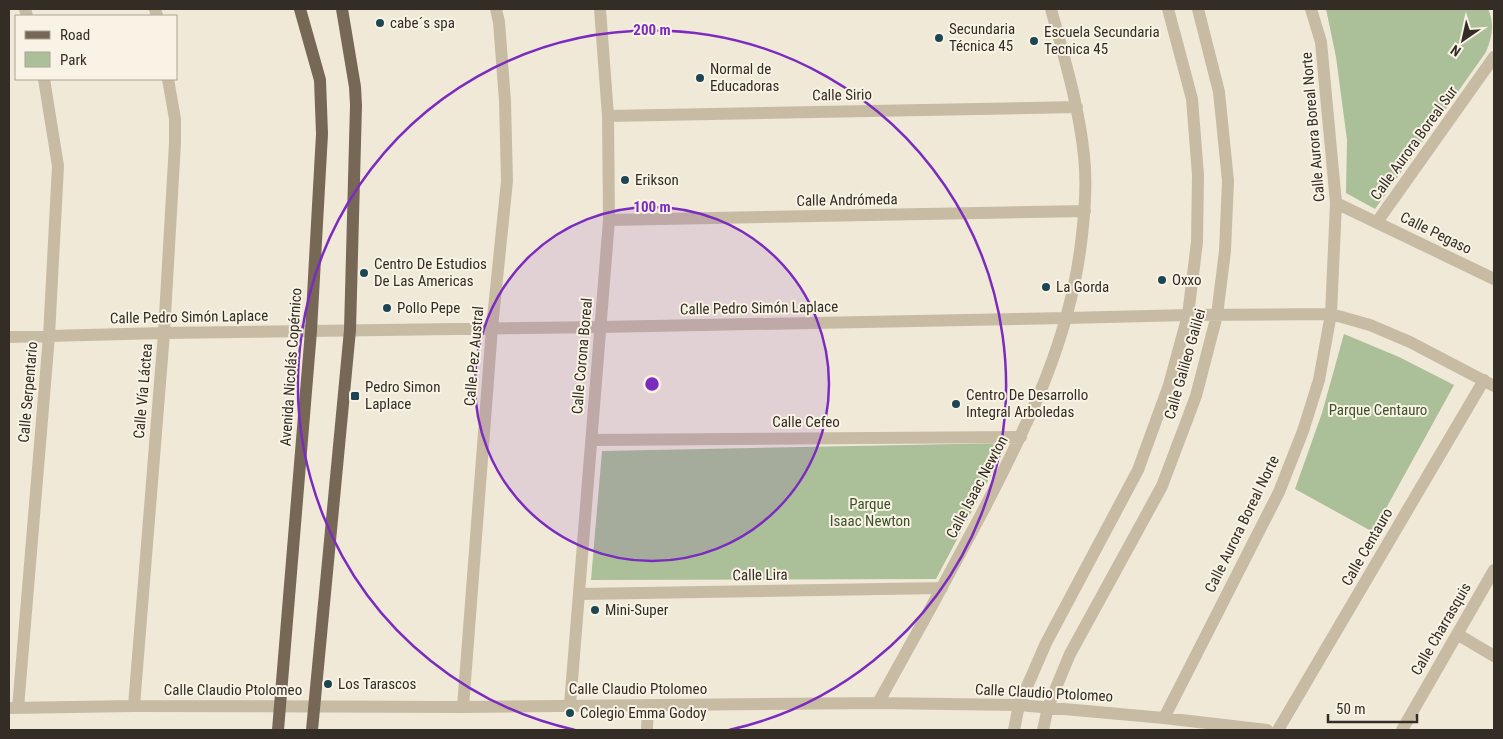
<svg xmlns="http://www.w3.org/2000/svg" width="1503" height="739" font-family="'Roboto Condensed',sans-serif">
	<style>
		.green { fill: #abbf98 }
		.lines { fill: none; stroke-linecap: round; stroke-linejoin: round }
		.minor { stroke: #c8bba4; stroke-width: 12 }
		.major { stroke: #766757; stroke-width: 12 }
		.ring { fill: none; stroke: #7b2cbf; stroke-width: 2.5 }
		.poi-dot { fill: #1c4654; stroke: #f8f3e4; stroke-width: 2 }
		.labels { text-anchor: middle; stroke-width: 4; stroke-linejoin: round; paint-order: stroke }
		.poi-label { font-size: 15px; fill: #342d26; stroke: #f8f3e4; text-anchor: start }
		.street-label { font-size: 15px; fill: #342d26; stroke: #f8f3e4 }
		.park-label { font-size: 15px; fill: #3c512a; stroke: #f8f3e4 }
		.centre { fill: #7b2cbf; stroke: #f8f3e4; stroke-width: 2.5 }
		.ring-label { font-size: 15px; text-anchor: middle; font-weight: bold; fill: #7b2cbf; stroke: #f8f3e4; stroke-width: 4; stroke-linejoin: round; paint-order: stroke }
	</style>
	<rect width="100%" height="100%" fill="#f0e9d8"/>
	<path class="green" d="M1326 9H1488C1495 24 1492 37 1486 52L1375 209 1346 193 1347 140 1336 57Z
		M1344 334 1399 357 1454 385 1373 532 1295 489 1322 413Z
		M1008 443 936 579 591 580 602 451Z"/>
	<g class="lines">
		<path class="minor" d="M25 9 27 16
			M155 9 157 16
			M608 116 1077 107
			M1336 203 1494 279
			M609 220 1085 211
			M1377 222 1494 57
			M9 337 164 333 600 327 1067 318 1188 315 1331 314 1370 325 1410 342 1494 386
			M592 440 1021 437
			M579 594 942 588
			M1457 634 1494 656
			M878 703C914 639 949 575 983 511 1030 420 1071 338 1082 235 1085 209 1087 182 1084 156 1079 106 1064 57 1051 9
			M570 705 609 220 608 116 600 9
			M134 706 164 333 175 143V119L168 79
			M463 707 492 328 507 181 505 101 499 22 496 9
			M9 708 134 706 463 707 878 703 1019 705 1164 718 1267 730
			M18 708 49 336 58 166 44 79
			M1164 718 1279 492 1303 431 1319 380 1331 314 1336 203 1321 42 1311 9
			M647 730 648 705
			M1014 730 1019 705 1046 643 1138 470 1169 385 1188 315 1197 242 1198 175 1192 99 1168 9
			M1043 730 1048 707 1070 654 1162 486 1196 396 1217 315 1225 251 1228 181 1219 92 1198 9
			M1278 730 1484 380
			M1402 730 1494 570"/>
		<path class="major" d="M278 730 311 331 322 134 320 80 300 9
			M312 730 350 330 356 105 355 87 342 9"/>
	</g>
	<circle cx="652" cy="384" r="177" fill="#7b2cbf" fill-opacity=".12"/>
	<g class="ring">
		<circle cx="652" cy="384" r="177"/>
		<path d="M575 730A354 354 0 1 1 729 730"/>
	</g>
	<g class="poi-dot">
		<circle cx="380" cy="23" r="5"/>
		<circle cx="939" cy="38" r="5"/>
		<circle cx="1034" cy="41" r="5"/>
		<circle cx="700" cy="78" r="5"/>
		<circle cx="625" cy="180" r="5"/>
		<circle cx="364" cy="273" r="5"/>
		<circle cx="1162" cy="280" r="5"/>
		<circle cx="1046" cy="287" r="5"/>
		<circle cx="387" cy="308" r="5"/>
		<rect x="350" y="391" width="10" height="10" rx="2.5"/>
		<circle cx="956" cy="404" r="5"/>
		<circle cx="595" cy="610" r="5"/>
		<circle cx="328" cy="684" r="5"/>
		<circle cx="570" cy="713" r="5"/>
	</g>
	<g class="labels">
		<g class="poi-label">
			<text x="390" y="28">cabe´s spa</text>
			<text x="949" y="34">Secundaria<tspan x="949" dy="17">Técnica 45</tspan></text>
			<text x="1044" y="37">Escuela Secundaria<tspan x="1044" dy="17">Tecnica 45</tspan></text>
			<text x="710" y="74">Normal de<tspan x="710" dy="17">Educadoras</tspan></text>
			<text x="635" y="185">Erikson</text>
			<text x="374" y="269">Centro De Estudios<tspan x="374" dy="17">De Las Americas</tspan></text>
			<text x="1172" y="285">Oxxo</text>
			<text x="1056" y="292">La Gorda</text>
			<text x="397" y="313">Pollo Pepe</text>
			<text x="365" y="392">Pedro Simon<tspan x="365" dy="17">Laplace</tspan></text>
			<text x="966" y="400">Centro De Desarrollo<tspan x="966" dy="17">Integral Arboledas</tspan></text>
			<text x="605" y="615">Mini-Super</text>
			<text x="338" y="689">Los Tarascos</text>
			<text x="580" y="718">Colegio Emma Godoy</text>
		</g>
		<g class="street-label">
			<text transform="translate(842 95) rotate(-1)" y="5">Calle Sirio</text>
			<text transform="translate(1313 127) rotate(-95)" y="5">Calle Aurora Boreal Norte</text>
			<text transform="translate(1414 143) rotate(-54)" y="5">Calle Aurora Boreal Sur</text>
			<text transform="translate(847 200) rotate(-1)" y="5">Calle Andrómeda</text>
			<text transform="translate(1436 233) rotate(26)" y="5">Calle Pegaso</text>
			<text transform="translate(759 308) rotate(-1)" y="5">Calle Pedro Simón Laplace</text>
			<text transform="translate(189 317) rotate(-1)" y="5">Calle Pedro Simón Laplace</text>
			<text transform="translate(474 356) rotate(-85)" y="5">Calle Pez Austral</text>
			<text transform="translate(582 356) rotate(-85)" y="5">Calle Corona Boreal</text>
			<text transform="translate(1185 364) rotate(-74)" y="5">Calle Galileo Galilei</text>
			<text transform="translate(291 367) rotate(-86)" y="5">Avenida Nicolás Copérnico</text>
			<text transform="translate(143 391) rotate(-85)" y="5">Calle Vía Láctea</text>
			<text transform="translate(28 392) rotate(-85)" y="5">Calle Serpentario</text>
			<text x="806" y="427">Calle Cefeo</text>
			<text transform="translate(977 487) rotate(-62)" y="5">Calle Isaac Newton</text>
			<text transform="translate(1242 524) rotate(-64)" y="5">Calle Aurora Boreal Norte</text>
			<text transform="translate(1367 547) rotate(-60)" y="5">Calle Centauro</text>
			<text transform="translate(760 575) rotate(-1)" y="5">Calle Lira</text>
			<text transform="translate(1441 629) rotate(-60)" y="5">Calle Charrasquis</text>
			<text x="638" y="694">Calle Claudio Ptolomeo</text>
			<text x="233" y="695">Calle Claudio Ptolomeo</text>
			<text transform="translate(1044 693) rotate(3)" y="5">Calle Claudio Ptolomeo</text>
		</g>
		<g class="park-label">
			<text x="1378" y="415">Parque Centauro</text>
			<text x="870" y="509">Parque<tspan x="870" dy="17">Isaac Newton</tspan></text>
		</g>
	</g>
	<circle cx="652" cy="384" r="8" class="centre"/>
	<g class="ring-label">
		<text x="652" y="35">200 m</text>
		<text x="652" y="212">100 m</text>
	</g>
	<rect width="1503" height="739" fill="none" stroke="#342d26" stroke-width="20"/>
	<rect x="15" y="15" width="162" height="65" fill="#f8f3e4" stroke="#aaa498"/>
	<rect x="25" y="31" width="25" height="8" fill="#766757" stroke="#aaa498"/>
	<text x="60" y="40" font-size="15" fill="#342d26">Road</text>
	<rect x="25" y="52" width="25" height="15" fill="#abbf98" stroke="#aaa498"/>
	<text x="60" y="65" font-size="15" fill="#342d26">Park</text>
	<g transform="translate(1463 40) rotate(214)" stroke="#f8f3e4" stroke-width="4" paint-order="stroke">
	<path d="M0-4L9 19L0 12L-9 19Z" fill="#342d26"/>
	<text y="-8" font-size="14" font-weight="bold" text-anchor="middle" fill="#342d26">N</text>
	</g>
	<path d="M1328 714v8h89v-8" fill="none" stroke="#342d26" stroke-width="2.5"/>
	<text x="1336" y="714" font-size="15" fill="#342d26" stroke="#f8f3e4" stroke-width="4" paint-order="stroke">50 m</text>
</svg>
